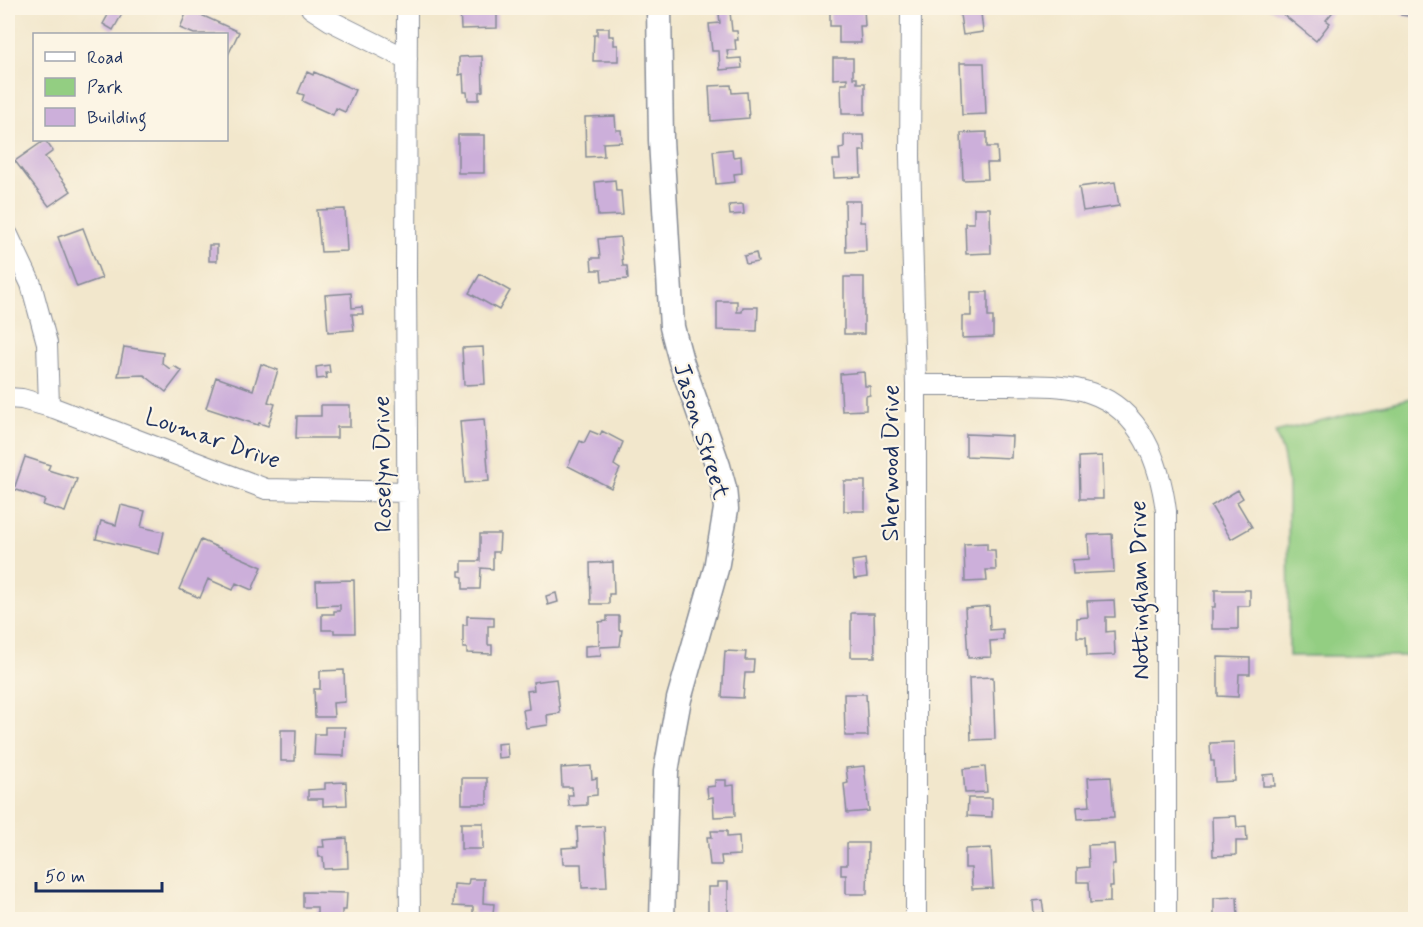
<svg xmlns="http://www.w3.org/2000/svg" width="1423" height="927" font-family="Mynerve,sans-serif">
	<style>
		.green { fill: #93ce82; stroke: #577e70; stroke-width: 1.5 }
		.building { fill: #ccafda }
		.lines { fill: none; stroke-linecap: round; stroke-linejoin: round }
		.minor-casing { stroke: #868b95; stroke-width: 22 }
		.tertiary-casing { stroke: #868b95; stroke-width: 27 }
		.minor { stroke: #fff; stroke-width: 20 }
		.tertiary { stroke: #fff; stroke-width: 24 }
		.labels { text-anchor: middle; stroke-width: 4.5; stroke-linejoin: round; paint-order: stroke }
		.street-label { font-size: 24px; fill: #1b2f5e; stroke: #fcf5e5 }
	</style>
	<rect width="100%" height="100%" fill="#fcf5e5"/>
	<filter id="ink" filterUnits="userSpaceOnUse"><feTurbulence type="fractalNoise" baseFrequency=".0167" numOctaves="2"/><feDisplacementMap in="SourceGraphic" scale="12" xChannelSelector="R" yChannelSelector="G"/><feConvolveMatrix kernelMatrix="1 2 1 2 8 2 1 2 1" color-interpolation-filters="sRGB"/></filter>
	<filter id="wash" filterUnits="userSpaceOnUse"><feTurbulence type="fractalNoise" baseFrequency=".008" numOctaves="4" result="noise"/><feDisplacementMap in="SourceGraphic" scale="24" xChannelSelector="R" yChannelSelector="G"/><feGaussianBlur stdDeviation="1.35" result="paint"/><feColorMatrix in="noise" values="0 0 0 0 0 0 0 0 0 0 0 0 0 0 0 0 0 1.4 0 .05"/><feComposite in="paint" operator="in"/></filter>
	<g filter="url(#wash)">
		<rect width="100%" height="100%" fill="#f2e7cc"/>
		<path class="green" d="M1415 397V656H1289L1288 481 1283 454 1275 432Z"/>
		<g id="blocks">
			<path class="building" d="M112 8 122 14 113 30 103 24Z
				M460 8H497V28L461 29Z
				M837 8H864L865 26H860L861 43H839V26H830V11H837Z
				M959 8H993V12L981 13 983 32 963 35Z
				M1267 8H1336L1326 20 1330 23 1316 41 1284 15Z
				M1403 8H1416V17L1401 15Z
				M188 9 239 32 226 59V34H194L180 28Z
				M730 12 732 31H737L738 40H735L736 50H727L728 59 741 58 742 68 720 70 719 51H712L709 24 720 23 719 13Z
				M597 28H609V36H614V45H618V61H593L594 35H597Z
				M482 56 483 91 479 92V100H468L467 92H464L463 74 459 75V57Z
				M833 58H853V78H857V83H865V114H842L841 84H847V78L833 79Z
				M960 63H984L986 114 962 115Z
				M307 72 313 75 314 72 355 90 345 112 336 108 333 115 302 101 304 95 298 93Z
				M731 85 732 93 747 92 749 118 711 121 709 86Z
				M615 116 616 130H621L622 142 603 143 604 156 586 157 585 117Z
				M987 132V147H997L998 163H987L988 179 963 180 961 133Z
				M458 135H484V173H458Z
				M844 135H864L865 151H860L861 177 834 178 833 160H840L839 149 844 148Z
				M45 140 53 151 45 157 71 191 49 206 15 161Z
				M732 149 733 157 741 156 742 173 734 174 735 182 716 184 713 151Z
				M615 180 616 191H621L623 215 598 216 595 182Z
				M1115 182 1119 206 1083 211 1079 187Z
				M845 201H860V222H865L866 251 846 252Z
				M743 204 744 214 730 215 729 205Z
				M974 208H990L991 253 966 254 965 223H974Z
				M345 209 347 251 321 252 317 210Z
				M83 228 102 278 77 287 58 237Z
				M620 237 623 266H627L628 279 602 281 601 270H592L591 258H600L598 239Z
				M209 245H217V261H209Z
				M756 253 758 262 746 264 744 256Z
				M480 274 510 291 499 310 469 293Z
				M844 277H864V334H844Z
				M971 292H988V317H993V337L962 338V316H971Z
				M351 293 352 308 362 307 363 314H352L354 330 328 332 325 295Z
				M717 301H737V312H742L743 307H758L757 331 717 330Z
				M124 347 163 353 162 363 170 369 174 366 182 371 166 392 144 375 118 376Z
				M483 347 485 384 464 385 462 348Z
				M261 364 278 370 268 402 275 404 268 426 259 423 258 425 206 408 216 377 253 390Z
				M329 365 330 373H326L327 378 317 379 316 367Z
				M864 372 865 386H870V395L866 396V410L842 411 840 374Z
				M321 405H350V427H337V438H296L297 416H321Z
				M484 419 489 481 465 483 460 421Z
				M590 431 600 435 602 431 623 442 614 465 620 469 611 488 568 466 580 441 584 443Z
				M966 434 1012 436 1011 458 966 456Z
				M1102 456 1103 499H1080L1079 457Z
				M25 457 50 465 48 470 77 479 65 512 43 505 45 500 14 489Z
				M844 481H865V511H844Z
				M1238 490 1243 498 1237 502 1252 527 1231 539 1211 506Z
				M121 505 145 511 141 527 164 532 159 554 96 539 101 521 116 525Z
				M480 534H500L499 552H493V569L481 568 480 589H463V577L459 576V571H462V561H480Z
				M1112 534 1114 572 1073 574 1072 560 1089 559 1088 535Z
				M201 540 262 567 252 590 236 583 233 590 208 579 200 598 179 589Z
				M987 543V550H995L996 570H986L987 581 965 582 964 544Z
				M865 559 867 577 854 579 852 561Z
				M613 562 614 594H609V604H591L590 563Z
				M354 580 355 633H334V630H322V614H334V611H340V605L317 606 316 581Z
				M1215 590H1250V606H1238V629H1212V607H1215Z
				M556 593 558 602 548 605 546 596Z
				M1114 600 1115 617H1106V632L1114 631 1115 655 1087 656 1086 637H1077V618L1088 617 1087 601Z
				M989 606 990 630 1003 629V640L990 641 991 657 968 658 965 608Z
				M851 613H874L875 657H851Z
				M467 616 494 617V626H488V645H492V654L467 653V648H463V625H467Z
				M607 616H619V630H622L620 646 600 647 601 656 585 657V646L599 645V622L607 621Z
				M725 651 746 652 745 660H754L753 673H745L743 698 722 697Z
				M1218 657 1250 658V674H1239L1238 697 1218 696Z
				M344 670 345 702 333 703 334 717H315L314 689H320V671Z
				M993 677 995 739 971 740 969 678Z
				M556 679 560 713 547 715 548 725 526 728 523 710 529 709 527 691 534 690 533 682Z
				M844 694H866L868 736H845Z
				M325 727H345L344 756 314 755 315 734H325Z
				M281 730H296L295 761H281Z
				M1234 742 1235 781 1215 782 1214 761H1211L1210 743Z
				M507 743 508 757 498 758 497 744Z
				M591 766 592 779 597 778V795L587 796V805L569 806 568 795H573L572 787H562L561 768Z
				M864 766 869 811 847 813 844 784 848 783 846 768Z
				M985 767 987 792 965 793 963 769Z
				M1274 774 1275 786H1263V775Z
				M1111 777 1114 817 1078 819 1077 807 1090 806 1088 778Z
				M462 778H487V804H462Z
				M715 780H726V786L734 785 735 816 714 817 713 797 708 798 707 787 715 786Z
				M346 782 347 805 323 806V799H308V790L325 789V783Z
				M968 798H992V817L967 816Z
				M1236 816 1237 827 1246 826 1247 841H1236V855L1213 856 1212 817Z
				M461 823H483V849H461Z
				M604 826 607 887 582 888 581 864H563L562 848 578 847 577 827Z
				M711 831H727V837L739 836 740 855 721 856 722 865H710L707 837H712Z
				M347 838 348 868 324 869 323 857H319L318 847H324L323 840Z
				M847 843H868L867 894H846V875H841V865H847Z
				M1114 844 1115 864H1112L1113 886H1110V902L1090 903 1089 882H1077V868L1089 867 1088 845Z
				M991 848 993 888 972 889 971 868H965V849Z
				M469 879H484L483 903 494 904 493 914 473 913V907L453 906 454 884 468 885Z
				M718 882H728V914L708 913V887H718Z
				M303 892 347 893 346 910H342V920L317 919V907H303Z
				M1237 897 1238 920H1214V898Z
				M1042 900 1044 913 1034 914 1033 901Z"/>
		</g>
	</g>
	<g filter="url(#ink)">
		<use href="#blocks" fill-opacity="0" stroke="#868b95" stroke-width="1.5"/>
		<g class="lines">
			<defs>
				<path id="minor" d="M311 8 331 21 407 59
					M407 8 406 273 410 920
					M911 8 910 156 916 385V920
					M8 235 31 284 47 343 49 406
					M916 385C947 385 977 385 1008 385 1035 386 1065 384 1091 393 1141 410 1160 463 1166 511V920
					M8 398 22 399 54 408 266 489 408 492"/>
				<path id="tertiary" d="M659 8 661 140 672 327 681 361 718 466 724 488 726 509 716 569 679 699 672 737 666 772 662 920"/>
			</defs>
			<use href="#minor" class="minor-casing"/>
			<use href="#tertiary" class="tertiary-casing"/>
			<use href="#minor" class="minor"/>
			<use href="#tertiary" class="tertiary"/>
		</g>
	</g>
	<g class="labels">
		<g class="street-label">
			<text transform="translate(702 431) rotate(73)" y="8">Jason Street</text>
			<text transform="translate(213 438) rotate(19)" y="8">Loumar Drive</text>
			<text transform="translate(890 463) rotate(-90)" y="8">Sherwood Drive</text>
			<text transform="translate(382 464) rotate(-91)" y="8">Roselyn Drive</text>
			<text transform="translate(1139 590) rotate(-91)" y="8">Nottingham Drive</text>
		</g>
	</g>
	<rect width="1423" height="927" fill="none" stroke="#fcf5e5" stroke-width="30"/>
	<rect x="33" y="33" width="195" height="108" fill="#fcf5e5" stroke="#a2a6af" stroke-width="1.5"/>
	<rect x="45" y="52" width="30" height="9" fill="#ffffff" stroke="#a2a6af" stroke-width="1.5"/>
	<text x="87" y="63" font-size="18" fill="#1b2f5e">Road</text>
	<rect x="45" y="78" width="30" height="18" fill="#93ce82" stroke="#a2a6af" stroke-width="1.5"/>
	<text x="87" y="93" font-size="18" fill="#1b2f5e">Park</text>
	<rect x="45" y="108" width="30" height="18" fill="#ccafda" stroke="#a2a6af" stroke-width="1.5"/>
	<text x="87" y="123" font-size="18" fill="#1b2f5e">Building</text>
	<path d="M36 882v9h126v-9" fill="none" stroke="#1b2f5e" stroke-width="3"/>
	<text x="45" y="882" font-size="18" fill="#1b2f5e" stroke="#fcf5e5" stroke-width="4.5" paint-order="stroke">50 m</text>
</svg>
